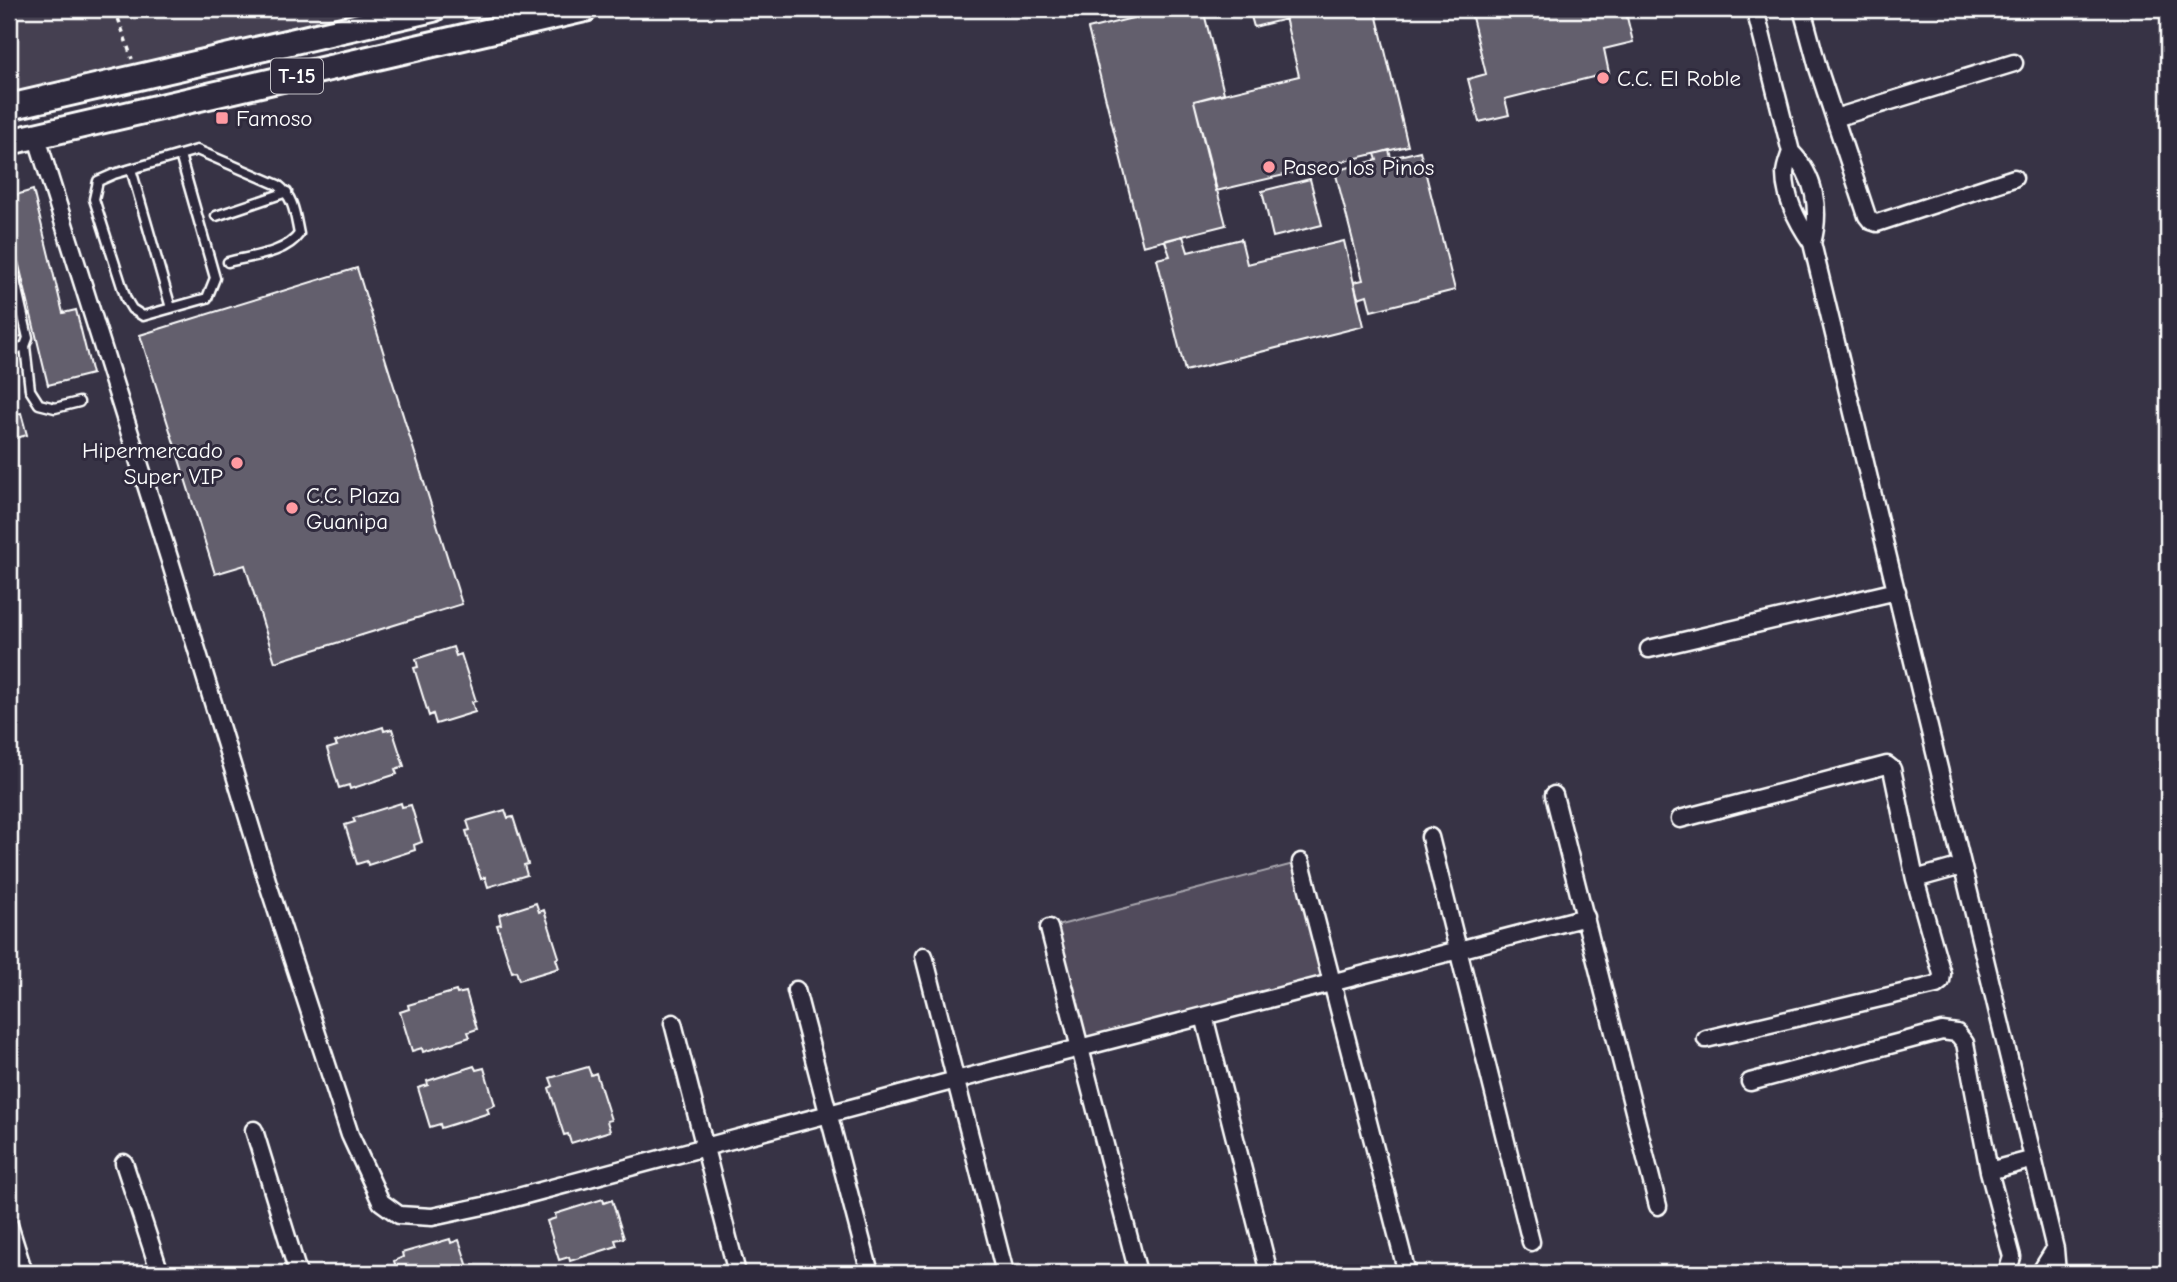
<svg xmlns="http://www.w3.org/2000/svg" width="2177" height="1282" font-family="'Comic Neue',sans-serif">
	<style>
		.built { fill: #444051 }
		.green { fill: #514c5c; stroke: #a8a6ae; stroke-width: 2 }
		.building { fill: #635f6d; stroke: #fff; stroke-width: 2 }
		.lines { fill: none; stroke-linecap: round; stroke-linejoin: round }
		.lane-casing { stroke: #fff; stroke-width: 13 }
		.street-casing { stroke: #fff; stroke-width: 21 }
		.primary-casing { stroke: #fff; stroke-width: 30 }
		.path { stroke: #fff; stroke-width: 3.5; stroke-dasharray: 5 5; stroke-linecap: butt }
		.lane { stroke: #2f2a3d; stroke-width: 8 }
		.street { stroke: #2f2a3d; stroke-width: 16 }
		.primary { stroke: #2f2a3d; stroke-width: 24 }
		.poi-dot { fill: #ff9aa2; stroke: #2f2a3d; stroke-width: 2.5 }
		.labels { text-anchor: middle; stroke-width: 6; stroke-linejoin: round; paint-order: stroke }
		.shield { fill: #2f2a3d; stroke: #c1bfc5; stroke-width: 2 }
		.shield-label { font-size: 21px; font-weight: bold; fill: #fff }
		.poi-label { font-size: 23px; fill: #fff; stroke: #2f2a3d; text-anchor: start }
	</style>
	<rect width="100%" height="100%" fill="#373345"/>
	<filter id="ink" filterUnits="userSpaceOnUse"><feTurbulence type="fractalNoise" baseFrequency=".0143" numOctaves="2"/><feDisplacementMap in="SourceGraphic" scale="14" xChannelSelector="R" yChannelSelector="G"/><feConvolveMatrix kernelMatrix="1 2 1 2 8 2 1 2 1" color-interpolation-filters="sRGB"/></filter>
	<g filter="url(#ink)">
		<path class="built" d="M9 9H494L9 122Z"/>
		<path class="green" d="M1301 862 1333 983 1080 1049 1049 928Z"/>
		<path class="building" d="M1169 9H1203L1224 93 1194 101 1226 225 1143 246 1088 29Z
			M1249 9H1283L1286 19 1254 27Z
			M1283 9H1375L1408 146 1216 191 1194 101 1299 76Z
			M1470 9H1625L1633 42 1604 49 1609 73 1505 99 1509 115 1479 122 1468 79 1486 74Z
			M1389 150 1391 158 1420 151 1455 290 1371 311 1367 295 1358 298 1354 282 1363 280 1335 171 1377 160 1375 154Z
			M1310 179 1322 225 1273 237 1262 191Z
			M33 190 63 313 76 310 92 374 48 385 9 224V197Z
			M1183 236 1188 252 1241 239 1247 264 1344 241 1364 326 1185 371 1157 259 1170 256 1165 241Z
			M357 268 462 604 275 662 245 565 215 574 140 335Z
			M9 281 22 336 9 339Z
			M21 413 27 435 9 440V416Z
			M453 647 456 656 461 654 476 701 472 702 475 712 436 724 433 714 429 716 414 668 418 667 416 659Z
			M383 727 384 731 392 729 404 766 395 769 397 774 350 789 349 785 339 788 327 749 337 746 335 742Z
			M401 803 402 807 411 805 422 842 414 845 415 850 368 865 367 861 357 864 345 825 355 822 353 818Z
			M505 810 508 818 513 817 528 864 524 865 527 875 488 887 485 877 481 879 466 831 470 830 467 821Z
			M536 903 539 912 544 910 559 957 556 959 559 968 519 980 516 971 512 972 497 925 501 924 499 915Z
			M456 991 457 994 466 992 477 1029 468 1032 470 1037 423 1052 422 1048 412 1051 400 1012 409 1009 408 1005Z
			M474 1066 476 1070 484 1068 495 1105 487 1108 489 1113 441 1128 440 1124 430 1127 418 1088 428 1085 427 1081Z
			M588 1067 591 1075 596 1073 611 1120 607 1121 610 1131 571 1143 568 1134 564 1135 549 1088 553 1086 550 1078Z
			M603 1199 604 1203 612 1200 624 1238 615 1240 617 1246 570 1261 569 1257 559 1260 547 1221 556 1218 555 1214Z
			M450 1239 451 1243 459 1240 470 1273H398L394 1261 403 1257 402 1253Z"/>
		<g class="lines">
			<defs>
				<path id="lane" d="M180 155 215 278 207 298 143 316 132 309 126 299 94 199 98 181 114 174 197 150 278 185C294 197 295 215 299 234 285 254 251 256 228 262
					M131 169 171 308
					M216 216 287 192
					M9 254 28 338 25 346 9 351
					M25 346 30 390 39 404 55 408 79 402"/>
				<path id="street" d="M1755 9 1791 152C1815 176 1821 210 1812 243
					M1802 9 1818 68 1867 216 1871 221 1877 223 2014 178
					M1835 118 2014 63
					M36 135 170 561 269 887 350 1135 381 1202 399 1215 432 1217 488 1205 956 1080 1586 917
					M1791 152C1789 158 1785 167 1785 174 1785 199 1798 223 1812 243L2055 1249 2040 1273
					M1649 649 1897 591
					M1554 795 1658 1206
					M1680 819 1887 765 1892 769 1915 879 1942 974 1941 981 1936 985 1706 1039
					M1430 837 1531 1242
					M1301 862 1407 1273
					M1915 879 1962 866
					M1049 928 1138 1273
					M924 956 1005 1273
					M796 990 870 1273
					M1204 1016 1269 1273
					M673 1023 737 1273
					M1750 1082 1942 1031 1957 1033 1965 1043 1989 1171 2012 1257 2007 1273
					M254 1130 298 1273
					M124 1163 160 1273
					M1989 1171 2034 1159
					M9 1225 24 1273
					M2055 1249 2057 1273"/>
				<path id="primary" d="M9 107 433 9
					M9 142 585 9"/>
			</defs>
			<use href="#lane" class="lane-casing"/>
			<use href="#street" class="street-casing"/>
			<use href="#primary" class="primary-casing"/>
			<path class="path" d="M115 9 132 59"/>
			<use href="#lane" class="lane"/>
			<use href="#street" class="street"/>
			<use href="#primary" class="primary"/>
		</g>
	</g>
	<g class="poi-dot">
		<circle cx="1603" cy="78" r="7"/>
		<rect x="215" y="111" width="14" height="14" rx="3.5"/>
		<circle cx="1269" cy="167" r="7"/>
		<circle cx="237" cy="463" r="7"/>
		<circle cx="292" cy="508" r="7"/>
	</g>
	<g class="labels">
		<rect class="shield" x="271" y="58.5" width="52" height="35" rx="5"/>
		<g class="shield-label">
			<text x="297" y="83">T-15</text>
		</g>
		<g class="poi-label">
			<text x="1617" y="86">C.C. El Roble</text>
			<text x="236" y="126">Famoso</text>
			<text x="1283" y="175">Paseo los Pinos</text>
			<text x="223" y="458" text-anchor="end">Hipermercado<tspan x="223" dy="26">Super VIP</tspan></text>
			<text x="306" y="503">C.C. Plaza<tspan x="306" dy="26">Guanipa</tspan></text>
		</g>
	</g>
	<rect width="2177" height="1282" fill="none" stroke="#2f2a3d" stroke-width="35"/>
	<rect x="18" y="18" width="2142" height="1247" fill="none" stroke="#fff" stroke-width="2.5" filter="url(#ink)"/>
</svg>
